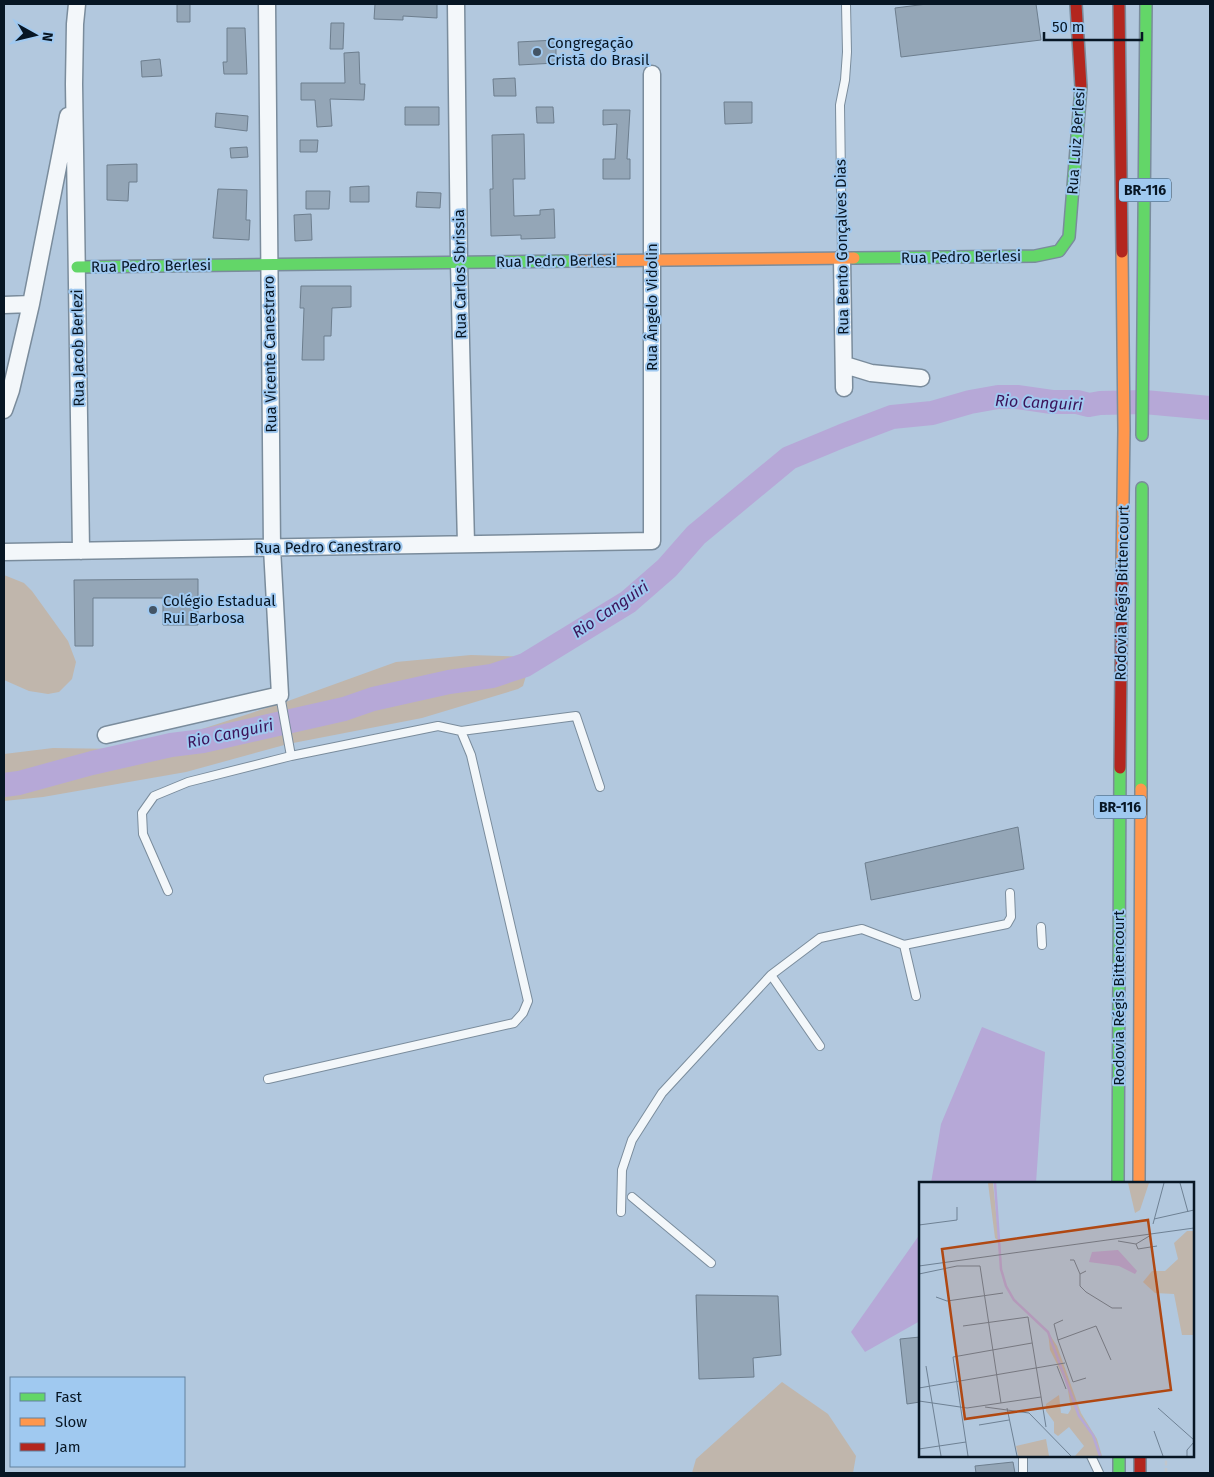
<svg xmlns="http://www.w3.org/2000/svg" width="1214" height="1477" font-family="'Fira Sans',sans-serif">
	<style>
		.green { fill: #c0b6ac }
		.water { fill: #b6a8d7 }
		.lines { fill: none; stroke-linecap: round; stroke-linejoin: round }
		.river { stroke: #b6a8d7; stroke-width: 24 }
		.building { fill: #94a6b7; stroke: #6d7e8e }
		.lane-casing { stroke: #7a8c9c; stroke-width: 10 }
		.street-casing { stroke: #7a8c9c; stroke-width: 19 }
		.fast-casing { stroke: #7a8c9c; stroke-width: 14 }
		.slow-casing { stroke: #7a8c9c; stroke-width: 14 }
		.jam-casing { stroke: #7a8c9c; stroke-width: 14 }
		.path { stroke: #c0c6cd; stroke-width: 2.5; stroke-dasharray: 5 2.5; stroke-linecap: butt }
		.lane { stroke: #f3f7fa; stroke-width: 8 }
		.street { stroke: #f3f7fa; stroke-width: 16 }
		.fast { stroke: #63d668; stroke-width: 11 }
		.slow { stroke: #ff974d; stroke-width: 11 }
		.jam { stroke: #b3261e; stroke-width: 11 }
		.poi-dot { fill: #435465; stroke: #a0c9f0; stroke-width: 2 }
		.labels { text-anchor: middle; stroke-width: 4; stroke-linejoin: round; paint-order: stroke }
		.shield { fill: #a0c9f0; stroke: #354c61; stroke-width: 1 }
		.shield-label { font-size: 14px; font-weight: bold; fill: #071624 }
		.poi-label { font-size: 15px; fill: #071624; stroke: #a0c9f0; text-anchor: start }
		.street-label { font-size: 15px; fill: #071624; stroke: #a0c9f0 }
		.water-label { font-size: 16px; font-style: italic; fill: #3b1359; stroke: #a0c9f0 }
		.inset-river { fill: none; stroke: #b6a8d7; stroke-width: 2.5 }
		.inset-road { fill: none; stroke: #6e8194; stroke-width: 1 }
		.view { fill: #b04812; fill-opacity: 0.15; stroke: #b04812; stroke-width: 2.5 }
		.inset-edge { fill: none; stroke: #071624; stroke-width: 2.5 }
	</style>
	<rect width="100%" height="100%" fill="#b2c8de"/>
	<path class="green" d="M4 575 24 583 32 591 68 641 76 662 72 679 59 692 48 694 29 691 4 680Z
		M471 655 528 657 529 666 523 686 518 689 422 718 288 744 186 772 43 797 4 801V754L53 748 121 749 142 746 168 740 288 701 396 662Z
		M782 1382 828 1414 856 1456 853 1473H692L696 1459Z"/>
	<path class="water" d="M982 1027 1045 1052 1036 1183H931L941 1124Z
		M920 1234V1321L865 1352 851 1332Z"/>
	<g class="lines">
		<path class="river" d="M4 785 19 783 92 763 171 745 203 741 344 709 373 699 449 682 492 676 525 665 628 602 667 568 696 535 789 458 842 436 892 417 932 413 970 402 998 397H1017L1052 402H1077L1089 405 1100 403 1144 402 1210 408"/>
	</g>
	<path class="building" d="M177 4H190V22H177Z
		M375 4H437V18L403 16V20L374 19Z
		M927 4H1036L1041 40 901 57 895 8Z
		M331 23H344L343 49H330Z
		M227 28H245L247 74H224L223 62H227Z
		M556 40V63L519 65 518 42Z
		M359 52 360 84H365L364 100 330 99 332 126 317 127 315 100H301V83H345L344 53Z
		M160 59 162 76 142 77 141 61Z
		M515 78 516 96H494L493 79Z
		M724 102H752V123L725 124Z
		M405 107H439V125H405Z
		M536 107H553L554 123H537Z
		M603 110H630L627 159H630V179H603V159H615L617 124 603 125Z
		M216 113 248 116 247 131 215 127Z
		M524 134 525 179H513L514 216 540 215V210L554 209 555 238 521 239V235L491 236 490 189H493L492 135Z
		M300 140H318L317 152H300Z
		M247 147 248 157 231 158 230 148Z
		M137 164V182H129L128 201 107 200V165Z
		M369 186V202H350V187Z
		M218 189 247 190 246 220H250L249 240 213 238Z
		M306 191H330L329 209H306Z
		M417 192 441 193 440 208 416 207Z
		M311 214 312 240 295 241 294 215Z
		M301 286H351V307L332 308 331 336H324V360H302L304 308H300Z
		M198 579V625H163V598H93V646H75L74 580Z
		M1018 827 1024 869 871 900 865 863Z
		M696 1295 778 1296 781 1355 753 1358 754 1377 699 1379Z
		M920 1337V1402L907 1404 900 1339Z
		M1013 1462 1015 1473H976L975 1466Z"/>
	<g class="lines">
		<defs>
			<path id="lane" d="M842 256 840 105 845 80 847 52 846 4
				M280 695 291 756
				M461 731 576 716 600 787
				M168 891 143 834 142 813 154 796 188 782 291 756 438 726 461 731 471 755 528 1001 523 1013 514 1023 268 1079
				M1041 927 1042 945
				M771 975 820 1046
				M916 996 904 945 1007 924 1011 917 1010 893
				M632 1197 711 1263
				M621 1212 622 1170 632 1140 662 1093 771 975 820 938 862 929 904 945
				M1023 1456V1473
				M1091 1456 1099 1473"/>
			<path id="street" d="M77 4 75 24 74 84 81 551
				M456 4 459 262 466 544
				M842 258 844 388
				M4 305 31 304
				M845 365 871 373 921 378
				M4 410 11 390 31 304 68 116
				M4 552 652 541V74
				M106 735 280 695 272 548 267 4"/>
			<path id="fast" d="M854 258 1035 256 1059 251 1069 237 1081 87
				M77 267 574 261
				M1142 435 1146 4
				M1141 789 1142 488
				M1118 1183 1120 768
				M1119 1456V1473"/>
			<path id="slow" d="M1122 252 1124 430 1122 567
				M574 261 854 258
				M1139 1183 1141 789"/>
			<path id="jam" d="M1076 4 1081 87
				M1119 4 1122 252
				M1120 768 1122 567
				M1140 1456V1473"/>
		</defs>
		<use href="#lane" class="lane-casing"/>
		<use href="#street" class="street-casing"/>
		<use href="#fast" class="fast-casing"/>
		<use href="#slow" class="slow-casing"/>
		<use href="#jam" class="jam-casing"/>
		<path class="path" d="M1166 1473V1456"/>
		<use href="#lane" class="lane"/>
		<use href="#street" class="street"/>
		<use href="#fast" class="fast"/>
		<use href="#slow" class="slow"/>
		<use href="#jam" class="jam"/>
	</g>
	<g class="poi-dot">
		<circle cx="537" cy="52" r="5"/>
		<circle cx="153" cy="610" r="5"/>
	</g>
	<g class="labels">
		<g class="shield">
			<rect x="1119" y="178.5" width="52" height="23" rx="4"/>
			<rect x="1094" y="795.5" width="52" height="23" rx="4"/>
		</g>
		<g class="shield-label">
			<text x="1145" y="195">BR-116</text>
			<text x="1120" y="812">BR-116</text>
		</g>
		<g class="poi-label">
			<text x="547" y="48">Congregação<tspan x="547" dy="17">Cristã do Brasil</tspan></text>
			<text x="163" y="606">Colégio Estadual<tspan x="163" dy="17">Rui Barbosa</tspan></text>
		</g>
		<g class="street-label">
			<text transform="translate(1076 141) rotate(-86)" y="5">Rua Luiz Berlesi</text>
			<text transform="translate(842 247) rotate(-91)" y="5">Rua Bento Gonçalves Dias</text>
			<text transform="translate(961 257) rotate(-1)" y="5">Rua Pedro Berlesi</text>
			<text transform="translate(556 261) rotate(-1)" y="5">Rua Pedro Berlesi</text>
			<text transform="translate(151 266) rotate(-1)" y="5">Rua Pedro Berlesi</text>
			<text transform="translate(460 274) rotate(-91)" y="5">Rua Carlos Sbrissia</text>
			<text transform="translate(652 307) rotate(-90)" y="5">Rua Ângelo Vidolin</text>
			<text transform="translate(78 348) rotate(-91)" y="5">Rua Jacob Berlezi</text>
			<text transform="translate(270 354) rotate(-91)" y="5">Rua Vicente Canestraro</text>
			<text transform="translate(328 547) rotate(-1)" y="5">Rua Pedro Canestraro</text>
			<text transform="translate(1122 593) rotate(-89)" y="5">Rodovia Régis Bittencourt</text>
			<text transform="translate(1119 998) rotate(-90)" y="5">Rodovia Régis Bittencourt</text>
		</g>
		<g class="water-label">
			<text transform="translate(1039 402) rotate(3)" y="6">Rio Canguiri</text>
			<text transform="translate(610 609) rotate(-34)" y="6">Rio Canguiri</text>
			<text transform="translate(230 733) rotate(-12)" y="6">Rio Canguiri</text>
		</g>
	</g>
	<g transform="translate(919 1182)">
		<rect width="275" height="275" fill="#b2c8de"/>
		<path d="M69 1H74L80 60 76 56ZM209 1H230L221 28 216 31ZM268 49H275V153H263L255 112 236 111 224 100 233 89H246L259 77 255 61ZM129 150 138 164 162 231 178 257 183 274H156L165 264 150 245 139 254 135 251V240L127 229V222L140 213 142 231 149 232 152 227 148 202 131 168ZM127 257 130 274H99L97 264Z" fill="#c0b6ac"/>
		<path d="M199 68 218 89 216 92 200 84 170 80 173 70Z" fill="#b6a8d7"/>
		<path class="inset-river" d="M76 1 82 87 87 104 95 118 129 150 160 234 174 253 181 274"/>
		<path class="inset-road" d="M261 1 269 30M235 37 275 28M234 42 245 1M0 43 38 38V25M199 59 217 62 232 53M217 62 219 67 238 64M151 78H155L161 92 167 89M0 84 275 46M0 92 38 84H61L82 221M161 92V104L167 110 193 126H203M17 115 28 119 84 111M44 144 109 135 127 245M139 158 135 142 144 138M7 184 22 274M138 184 147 207M167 196 154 200 139 158 177 144 192 178M0 206 146 181M0 219 48 226 122 215M66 225 110 231 152 274M88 226 98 274M239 226 275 258M60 243 90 238M235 249 244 274M0 267 47 260M49 274 34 175 113 161M268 274V268L275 260"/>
		<path class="view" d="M229 38 252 208 46 237 23 67Z"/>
		<rect width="275" height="275" class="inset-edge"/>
	</g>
	<rect width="1214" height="1477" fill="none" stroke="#071624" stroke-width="10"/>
	<rect x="10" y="1377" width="175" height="90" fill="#a0c9f0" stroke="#63819e"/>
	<rect x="20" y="1393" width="25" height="8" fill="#63d668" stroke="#63819e"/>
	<text x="55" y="1402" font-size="15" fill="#071624">Fast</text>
	<rect x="20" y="1418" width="25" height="8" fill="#ff974d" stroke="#63819e"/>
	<text x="55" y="1427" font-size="15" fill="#071624">Slow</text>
	<rect x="20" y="1443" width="25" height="8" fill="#b3261e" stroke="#63819e"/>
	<text x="55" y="1452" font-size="15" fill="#071624">Jam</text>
	<g transform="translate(35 35) rotate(98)" stroke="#a0c9f0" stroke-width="4" paint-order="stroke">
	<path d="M0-4L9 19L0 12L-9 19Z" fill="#071624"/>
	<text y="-8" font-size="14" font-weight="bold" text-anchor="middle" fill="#071624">N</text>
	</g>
	<path d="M1044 32v8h98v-8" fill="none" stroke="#071624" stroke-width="2.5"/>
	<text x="1052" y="32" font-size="15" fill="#071624" stroke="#a0c9f0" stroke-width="4" paint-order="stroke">50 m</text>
</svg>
